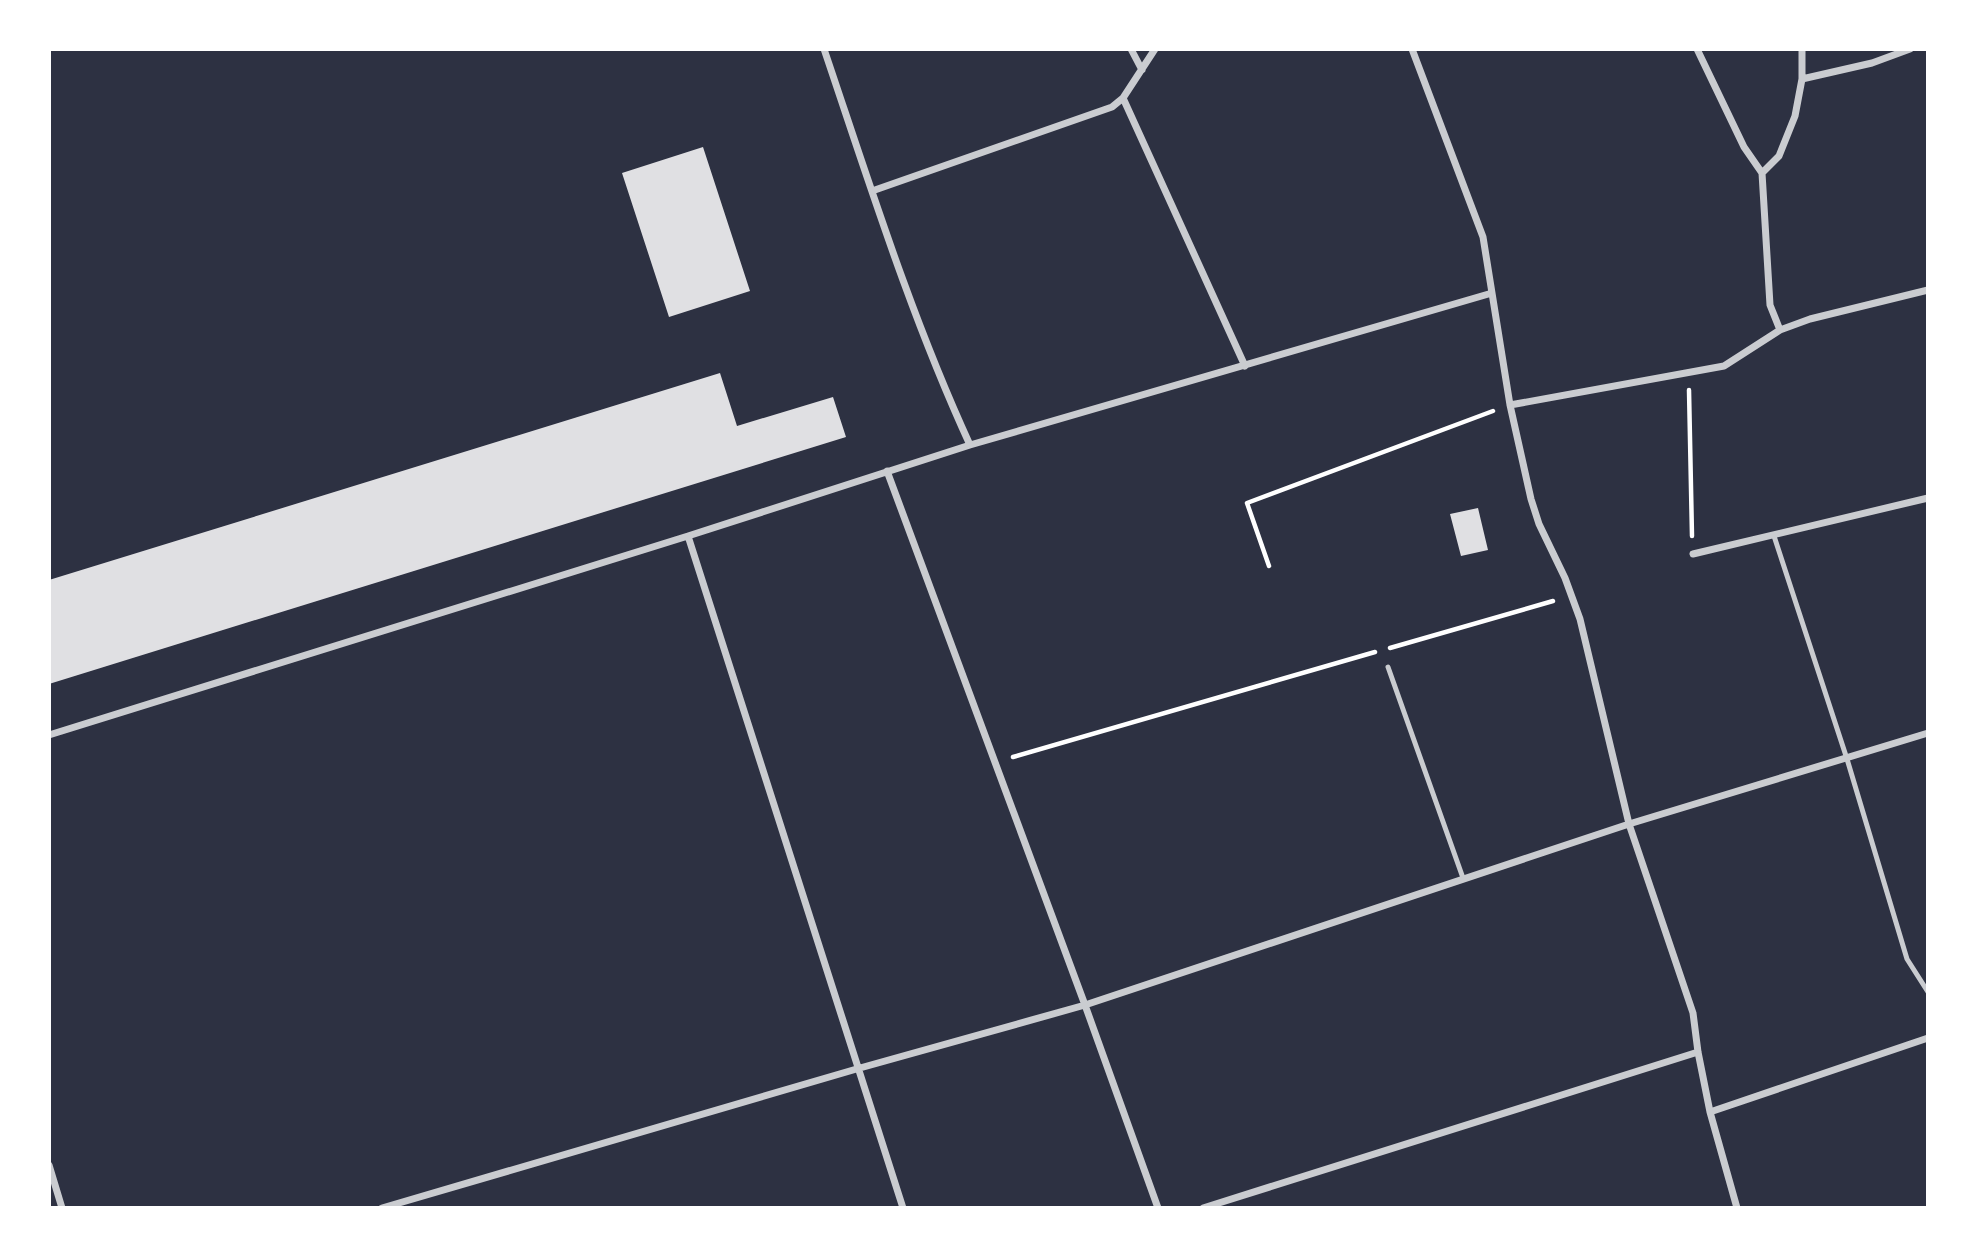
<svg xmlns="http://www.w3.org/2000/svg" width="1977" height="1257" font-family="'Fira Sans Condensed',sans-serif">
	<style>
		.building { fill: #e0e0e3 }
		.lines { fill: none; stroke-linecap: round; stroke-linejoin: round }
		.path { stroke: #fff; stroke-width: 4.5 }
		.service { stroke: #caccd0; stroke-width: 5 }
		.minor { stroke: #caccd0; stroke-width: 7 }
	</style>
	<rect width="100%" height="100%" fill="#2d3142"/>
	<path class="building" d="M703 147 750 291 669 317 622 173Z
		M720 373 737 426 833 397 846 437 49 684V580Z
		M1478 508 1488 550 1461 556 1450 514Z"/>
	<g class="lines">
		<path class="path" d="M1689 390 1692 536
			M1269 566 1247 503 1493 411
			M1390 648 1553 601
			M1013 757 1375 652"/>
		<path class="service" d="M1774 536 1847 759 1907 959 1928 992
			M1388 667 1463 878"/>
		<path class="minor" d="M1131 49 1142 70
			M1412 49 1483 237 1510 405 1531 499 1539 524 1565 578 1580 619 1629 824 1693 1013 1698 1052 1710 1112 1737 1208
			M1697 49 1744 147 1762 173
			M1802 79 1872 63 1910 49
			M1123 98 1245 366
			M872 191 1112 107 1123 98 1155 49
			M1780 330 1770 305 1762 173 1779 156 1795 116 1802 79V49
			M1510 405 1724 366 1780 330 1810 319 1928 290
			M970 445 1492 293
			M887 471 1085 1005 1158 1208
			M688 536 903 1208
			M1693 554 1928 498
			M49 735 688 536 970 445C911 317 869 182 824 49
			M1710 1112 1928 1038
			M49 1165 62 1208
			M382 1208 860 1068 1085 1005 1629 824 1928 733
			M1203 1208 1698 1052"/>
	</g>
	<rect width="1977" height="1257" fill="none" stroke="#ffffff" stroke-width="102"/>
</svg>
